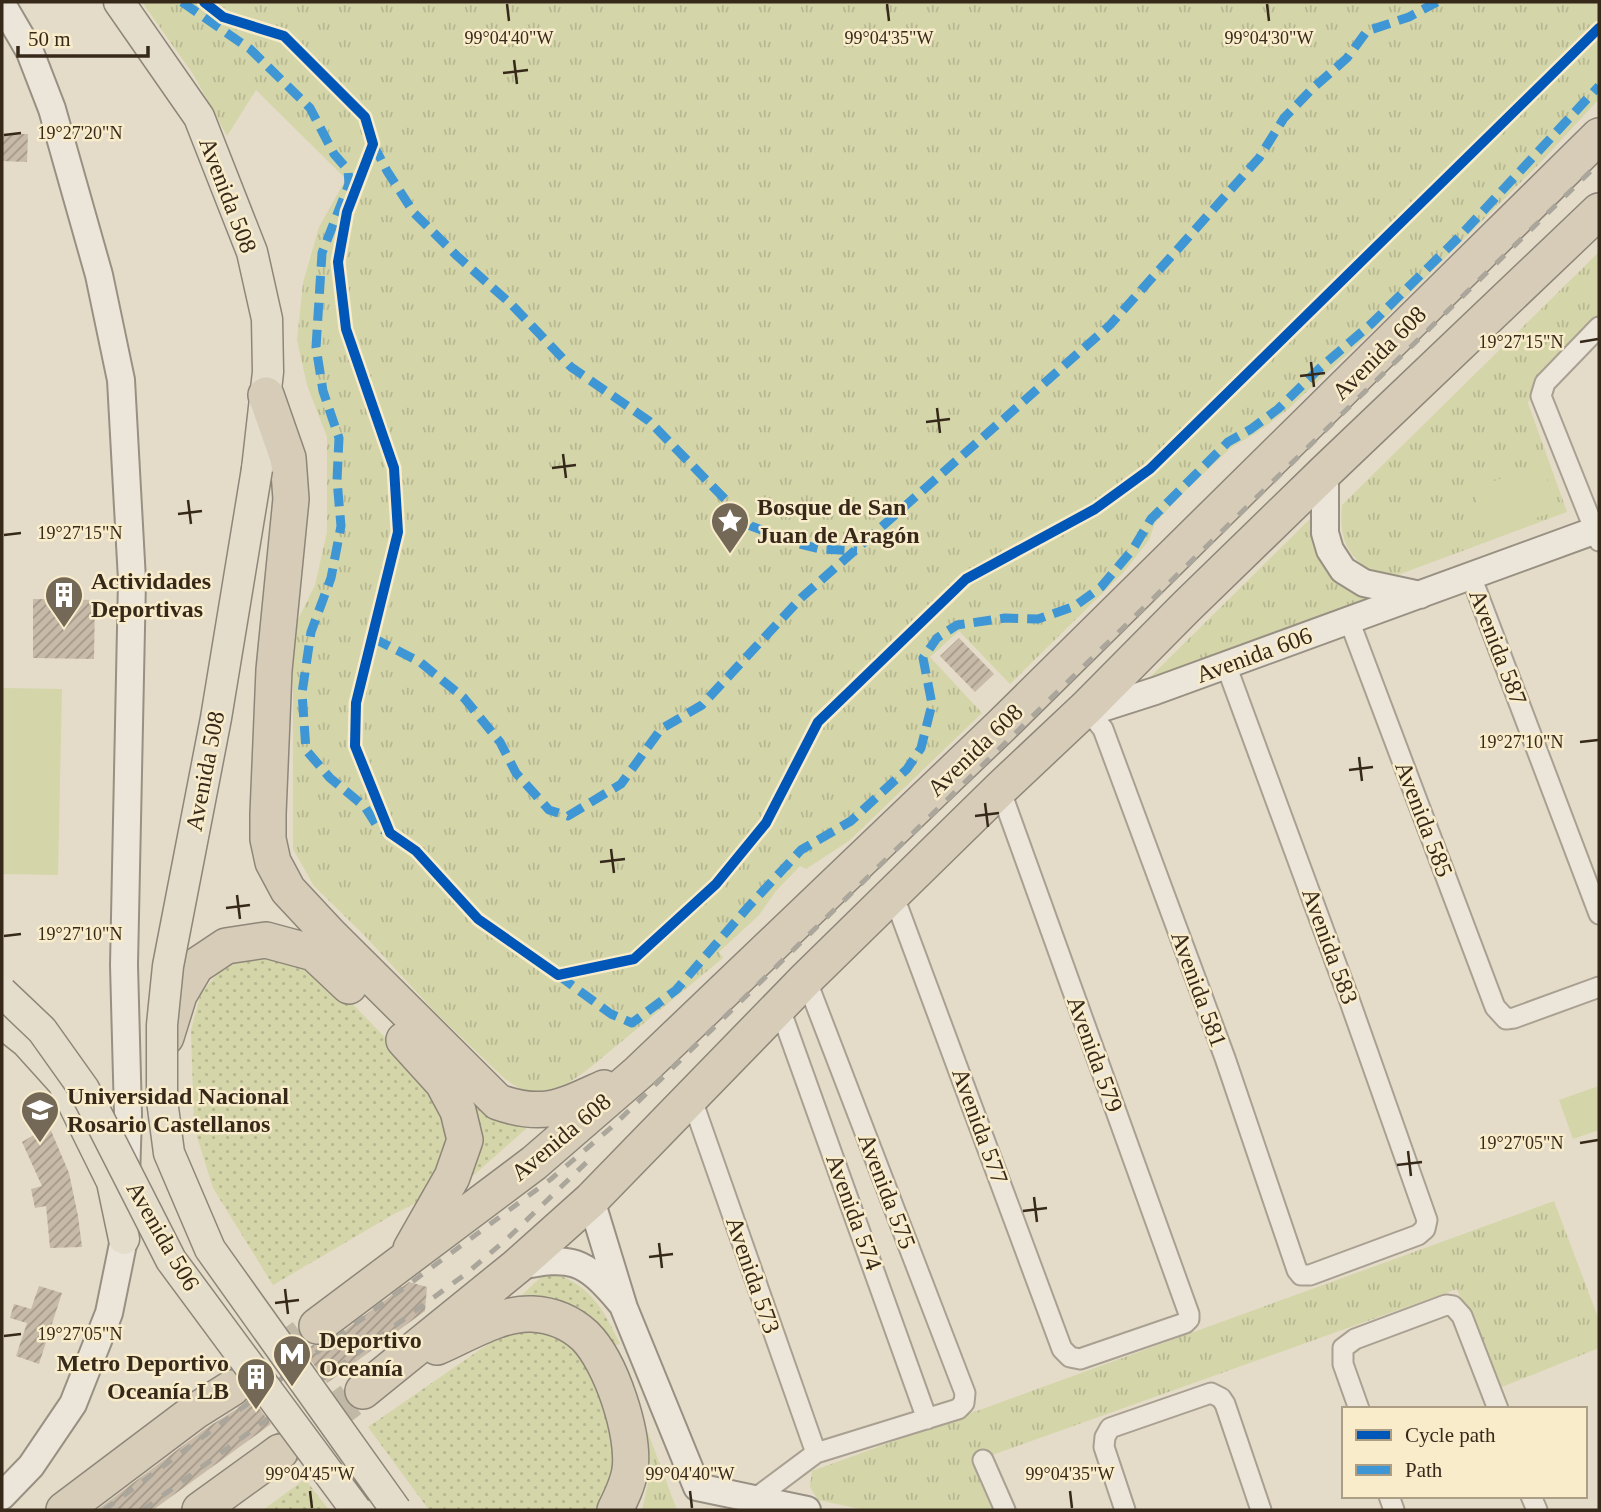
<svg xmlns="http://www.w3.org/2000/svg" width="1601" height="1512" font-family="'Times New Roman',serif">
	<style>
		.grass { fill: url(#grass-dots) }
		.park { fill: url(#park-tufts) }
		.garden { fill: #d4d5a9 }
		.building { fill: url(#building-hatch) }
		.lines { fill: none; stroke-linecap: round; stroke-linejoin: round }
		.highway-tunnel { stroke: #c1b8a5; stroke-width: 35; stroke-dasharray: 35 18; stroke-linecap: butt }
		.street-casing { stroke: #a9a092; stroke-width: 23 }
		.secondary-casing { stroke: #989082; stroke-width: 30 }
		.primary-casing { stroke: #8e8679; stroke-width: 33 }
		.highway-casing { stroke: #8e8679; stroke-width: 38 }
		.street { stroke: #ece6da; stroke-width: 19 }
		.secondary { stroke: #ece6da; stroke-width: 26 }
		.primary { stroke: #e4ddcb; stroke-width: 30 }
		.highway { stroke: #d7ccb8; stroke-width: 35 }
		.rail { stroke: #aba69b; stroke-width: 5; stroke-dasharray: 12 12; stroke-linecap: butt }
		.primary-bridge-casing { stroke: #8e8679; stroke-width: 33; stroke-linecap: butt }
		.primary-bridge { stroke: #e4ddcb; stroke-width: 30 }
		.quiet { stroke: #3e96d4; stroke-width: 9; stroke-dasharray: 18 9; stroke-linecap: butt }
		.cycleway-casing { stroke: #f8eccb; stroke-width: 15 }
		.cycleway { stroke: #0057b8; stroke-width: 10 }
		.ticks { fill: none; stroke: #37291a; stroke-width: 2.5 }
		.labels { text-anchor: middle; stroke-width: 5; stroke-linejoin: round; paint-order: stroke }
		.street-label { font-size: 24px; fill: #37291a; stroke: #f8eccb }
		.poi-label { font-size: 24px; font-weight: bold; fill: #37291a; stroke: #f8eccb; text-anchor: start }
		.ticks-label { font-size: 18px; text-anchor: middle; fill: #37291a; stroke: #f8eccb; stroke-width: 5; stroke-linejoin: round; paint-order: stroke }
	</style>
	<defs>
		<pattern id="grass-dots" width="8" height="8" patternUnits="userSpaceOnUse" patternTransform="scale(1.75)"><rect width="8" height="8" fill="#d4d5a9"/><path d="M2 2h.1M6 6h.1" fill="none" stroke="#b7b791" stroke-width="1.8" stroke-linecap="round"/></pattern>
		<pattern id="park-tufts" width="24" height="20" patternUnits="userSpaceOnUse" patternTransform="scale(1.75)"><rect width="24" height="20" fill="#d4d5a9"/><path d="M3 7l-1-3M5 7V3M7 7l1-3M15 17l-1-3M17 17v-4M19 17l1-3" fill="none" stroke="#b7b791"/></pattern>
		<pattern id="building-hatch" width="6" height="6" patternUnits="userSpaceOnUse" patternTransform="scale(1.75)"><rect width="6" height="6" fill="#c8baa8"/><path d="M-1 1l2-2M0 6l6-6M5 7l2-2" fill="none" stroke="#a39788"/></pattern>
	</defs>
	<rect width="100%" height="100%" fill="#e4dcc8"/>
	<path class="grass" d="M262 955 303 961 337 988 439 1093 452 1132 440 1176 418 1202 394 1214 273 1285 213 1188 194 1127 191 1030 201 993 226 964Z
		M452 1075 537 1119 467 1181Z
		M547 1271C590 1284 602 1306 620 1344L610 1347 518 1299Z
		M518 1328 558 1331 594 1368 620 1460 600 1510H429L368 1427 504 1333Z
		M305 1479 329 1510H263Z"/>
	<path class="park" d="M142 2H1599V99L1542 161 1370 333 1286 411 1256 433 1232 447 1188 488 1155 523 1149 540 1123 573 1010 684 959 631 930 657 982 713 849 841 806 869 800 866 776 891 759 915 719 952 723 958 587 1070 564 1086 534 1094 520 1089 505 1079 436 1013 364 935 314 886 293 849V630L315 585 327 532V437L307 385 297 340 303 283 319 227 346 179 256 90 227 136 193 74Z
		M1599 252V314L1537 381 1528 403 1567 512 1387 579C1352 562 1338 546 1342 505Z
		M1316 513 1319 546 1394 596 1138 689Z
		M1554 1201 1599 1320V1348L1497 1389 1457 1289 978 1460 998 1510H865L818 1500 810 1487 812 1471Z
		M647 1430 677 1510H642L651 1470Z"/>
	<path class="garden" d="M1541 464 1558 510 1489 535 1472 489Z
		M2 688 62 689 58 875 2 874Z
		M1599 1086V1130L1573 1139 1559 1100Z"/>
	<path class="building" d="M2 134H28L27 162 2 161Z
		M33 599 95 600 94 659 33 658Z
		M959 638 994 674 975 692 940 656Z
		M49 1126 69 1173 78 1216 82 1247 50 1248 46 1206 35 1208 31 1189 42 1186 22 1142Z
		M409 1282 427 1287 425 1311 327 1383 304 1351 313 1345 320 1346 329 1342Z
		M39 1286 62 1293 39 1364 16 1356 27 1323 10 1318 14 1304 31 1309Z
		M250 1396 271 1424 153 1510H97L205 1429 243 1405Z"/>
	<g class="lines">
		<path class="highway-tunnel" d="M232 1388 317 1326
			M280 1452 363 1391"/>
		<defs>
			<path id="street" d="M1599 541 1541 396 1545 383 1599 327
				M1471 576 1599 914
				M1349 620 1495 1007 1506 1019 1514 1018 1599 987
				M1086 708 1103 729 1225 1058 1297 1270 1301 1275H1310L1418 1235 1425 1229 1427 1220 1349 999 1226 665
				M893 894 1062 1349 1070 1357 1080 1359 1185 1323 1189 1319V1314L1000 789
				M779 1006 927 1419
				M691 1097 816 1453
				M1359 1409 1343 1364V1348L1355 1339 1446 1305 1453 1306 1462 1316 1498 1409
				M983 1460 1005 1510
				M1389 1496 1394 1510
				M1531 1496 1537 1510
				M753 1500 816 1453 958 1409 964 1403 965 1393 806 979
				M1125 1510 1104 1447 1105 1437 1110 1428 1211 1393 1221 1398 1225 1404 1261 1510"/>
			<path id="secondary" d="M2 4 30 52 52 109 99 275 121 380 132 580 124 965 128 1114 126 1178
				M1325 472V533L1330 550 1343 570 1364 583 1420 595
				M1086 708 1105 707 1155 691 1599 529
				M591 1200 624 1308 697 1487 807 1510
				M516 1267C572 1255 584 1259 621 1303
				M2 1496 31 1466 73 1404 109 1313 124 1239V1220"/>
			<path id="primary" d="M119 2 199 117 252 252 267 319 268 372 257 469
				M2 1023 26 1042 63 1083 112 1182 124 1239"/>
			<path id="highway" d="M266 395 288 458 291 499 274 670 268 814V839L273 862 288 890 329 934 498 1102C544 1118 562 1107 604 1088
				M166 1037 179 995 196 966 226 946 266 940 314 953 349 986
				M404 1040 443 1083 458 1111 465 1140 452 1177 411 1249
				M317 1326 534 1163 639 1072 1001 726 1599 136
				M437 1347C465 1335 502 1312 532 1314 552 1315 570 1322 585 1336 611 1362 635 1434 630 1470 628 1484 621 1498 615 1510
				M363 1391 516 1267 591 1200 806 979 1000 789 1086 708 1186 607 1325 472 1599 211
				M64 1510 194 1412 232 1388
				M200 1510 280 1452"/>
		</defs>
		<use href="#street" class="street-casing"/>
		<use href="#secondary" class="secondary-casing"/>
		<use href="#primary" class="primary-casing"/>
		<use href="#highway" class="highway-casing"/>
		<use href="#street" class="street"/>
		<use href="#secondary" class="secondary"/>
		<use href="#primary" class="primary"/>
		<use href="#highway" class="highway"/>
		<path class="rail" d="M104 1510 551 1179 613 1126 1599 163
			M143 1510 467 1273 508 1238 591 1158"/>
		<defs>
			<path id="primary-bridge" d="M257 469 216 718 168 966 162 1025V1100L169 1153 210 1249 396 1510
				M2 992 42 1030 84 1089 171 1260 356 1510"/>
		</defs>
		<use href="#primary-bridge" class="primary-bridge-casing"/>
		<use href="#primary-bridge" class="primary-bridge"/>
		<path class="quiet" d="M182 2 250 49 310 108 334 154 348 170 349 184 322 253 316 347 323 391 339 438 337 480 341 526 331 578 311 632 302 693 306 750 330 778 365 807 379 829 383 830
			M373 144 387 171 414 213 457 256 511 304 571 367 649 421 751 526 796 543 820 549 857 551
			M373 638 420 662 464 698 500 742 516 773 549 810 568 816 621 784 661 729 702 705 801 598 1110 325 1259 158 1284 118 1312 89 1347 58 1367 31 1409 17 1437 2
			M558 975 611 1014 632 1023 676 990 749 906 801 850 851 821 907 769 921 748 932 704 923 658 937 638 957 625 1005 618 1038 619 1075 606 1101 587 1133 549 1151 519 1228 442 1251 429 1278 409 1321 367 1371 324 1459 237 1599 86"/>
		<defs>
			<path id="cycleway" d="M204 2 223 17 284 36 365 117 373 144 347 212 338 262 346 329 394 468 398 532 356 703 355 746 390 833 416 851 478 919 558 975 634 959 716 884 766 823 818 722 966 579 1095 509 1150 469 1599 28"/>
		</defs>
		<use href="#cycleway" class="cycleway-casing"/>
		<use href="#cycleway" class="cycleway"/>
	</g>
	<path class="ticks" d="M507 4 509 21M887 4 889 21M1267 4 1269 21M514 60 517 84M503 73 528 70M4 135 21 133M1580 342 1598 339M1311 362 1314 387M1300 376 1325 373M937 408 940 433M926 422 950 419M563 454 566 478M552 468 576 465M188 500 191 524M178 514 202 511M4 535 21 533M1580 742 1598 740M1359 757 1362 781M1349 770 1373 767M985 803 988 827M975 816 999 813M611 849 614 873M600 862 625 859M237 895 240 919M226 908 250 905M4 936 21 934M1580 1143 1598 1140M1408 1151 1411 1176M1397 1165 1422 1162M1034 1197 1037 1222M1023 1211 1047 1208M659 1243 662 1268M649 1257 673 1254M285 1289 288 1314M275 1303 299 1300M4 1336 21 1334M310 1491 312 1508M690 1491 692 1508M1070 1491 1072 1508"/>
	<defs>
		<symbol id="sight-pin" viewBox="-11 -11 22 30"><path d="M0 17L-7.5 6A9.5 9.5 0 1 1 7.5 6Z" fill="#746857" stroke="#f8eccb"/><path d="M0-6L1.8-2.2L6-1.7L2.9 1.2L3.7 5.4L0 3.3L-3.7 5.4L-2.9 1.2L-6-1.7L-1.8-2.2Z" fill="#fff"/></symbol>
		<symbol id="building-pin" viewBox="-11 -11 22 30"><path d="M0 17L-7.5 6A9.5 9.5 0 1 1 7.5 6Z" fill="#746857" stroke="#f8eccb"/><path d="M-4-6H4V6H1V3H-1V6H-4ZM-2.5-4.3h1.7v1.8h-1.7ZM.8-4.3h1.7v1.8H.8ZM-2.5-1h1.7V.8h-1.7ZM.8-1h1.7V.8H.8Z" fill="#fff"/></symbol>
		<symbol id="university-pin" viewBox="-11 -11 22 30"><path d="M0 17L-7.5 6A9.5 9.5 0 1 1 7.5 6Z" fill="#746857" stroke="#f8eccb"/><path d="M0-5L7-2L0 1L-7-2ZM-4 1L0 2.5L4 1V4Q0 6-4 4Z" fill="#fff"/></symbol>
		<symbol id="metro-pin" viewBox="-11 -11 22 30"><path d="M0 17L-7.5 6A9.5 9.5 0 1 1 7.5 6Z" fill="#746857" stroke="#f8eccb"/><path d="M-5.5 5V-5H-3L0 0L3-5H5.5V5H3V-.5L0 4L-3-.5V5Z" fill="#fff"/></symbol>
	</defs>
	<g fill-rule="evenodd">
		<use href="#sight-pin" x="708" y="499" width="44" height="60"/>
		<use href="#building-pin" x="42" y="573" width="44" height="60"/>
		<use href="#university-pin" x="18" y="1088" width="44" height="60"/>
		<use href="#metro-pin" x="270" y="1332" width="44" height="60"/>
		<use href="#building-pin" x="234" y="1355" width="44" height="60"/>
	</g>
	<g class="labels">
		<g class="street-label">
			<text transform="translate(228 195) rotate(69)" y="8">Avenida 508</text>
			<text transform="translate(1379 353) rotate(-45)" y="8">Avenida 608</text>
			<text transform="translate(1498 647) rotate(69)" y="8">Avenida 587</text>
			<text transform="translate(1254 655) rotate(-20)" y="8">Avenida 606</text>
			<text transform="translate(975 750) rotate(-44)" y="8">Avenida 608</text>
			<text transform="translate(205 771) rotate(-79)" y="8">Avenida 508</text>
			<text transform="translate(1424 819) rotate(69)" y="8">Avenida 585</text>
			<text transform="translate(1330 946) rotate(70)" y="8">Avenida 583</text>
			<text transform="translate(1199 989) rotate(70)" y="8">Avenida 581</text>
			<text transform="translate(1095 1054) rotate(70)" y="8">Avenida 579</text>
			<text transform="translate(980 1126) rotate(70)" y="8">Avenida 577</text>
			<text transform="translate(561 1137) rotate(-40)" y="8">Avenida 608</text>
			<text transform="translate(887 1191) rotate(69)" y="8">Avenida 575</text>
			<text transform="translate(854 1212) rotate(70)" y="8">Avenida 574</text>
			<text transform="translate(163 1236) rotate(60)" y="8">Avenida 506</text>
			<text transform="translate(753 1275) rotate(71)" y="8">Avenida 573</text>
		</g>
		<g class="poi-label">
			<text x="757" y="515">Bosque de San<tspan x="757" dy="28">Juan de Aragón</tspan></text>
			<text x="91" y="589">Actividades<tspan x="91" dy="28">Deportivas</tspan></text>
			<text x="67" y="1104">Universidad Nacional<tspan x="67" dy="28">Rosario Castellanos</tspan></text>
			<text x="319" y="1348">Deportivo<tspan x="319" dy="28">Oceanía</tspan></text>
			<text x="229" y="1371" text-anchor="end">Metro Deportivo<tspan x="229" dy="28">Oceanía LB</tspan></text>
		</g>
	</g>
	<g class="ticks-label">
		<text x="509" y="44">99°04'40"W</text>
		<text x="889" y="44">99°04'35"W</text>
		<text x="1269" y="44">99°04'30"W</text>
		<text x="80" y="139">19°27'20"N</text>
		<text x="1521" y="348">19°27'15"N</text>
		<text x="80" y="539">19°27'15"N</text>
		<text x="1521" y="748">19°27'10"N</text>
		<text x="80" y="940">19°27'10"N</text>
		<text x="1521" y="1149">19°27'05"N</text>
		<text x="80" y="1340">19°27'05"N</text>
		<text x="310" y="1480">99°04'45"W</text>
		<text x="690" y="1480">99°04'40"W</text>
		<text x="1070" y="1480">99°04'35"W</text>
	</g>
	<rect width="1601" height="1512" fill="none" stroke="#37291a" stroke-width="7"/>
	<rect x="1342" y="1407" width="245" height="91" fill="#f8eccb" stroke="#ab9e84" stroke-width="2"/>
	<rect x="1356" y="1430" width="35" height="10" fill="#0057b8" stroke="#ab9e84" stroke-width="2"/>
	<text x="1405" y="1442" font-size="21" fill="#37291a">Cycle path</text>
	<rect x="1356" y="1465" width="35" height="10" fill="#3e96d4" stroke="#ab9e84" stroke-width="2"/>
	<text x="1405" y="1477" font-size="21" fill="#37291a">Path</text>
	<path d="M18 46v10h130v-10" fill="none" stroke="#37291a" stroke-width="3.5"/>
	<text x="28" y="46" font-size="21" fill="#37291a" stroke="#f8eccb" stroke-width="5" paint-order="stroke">50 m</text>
</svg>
